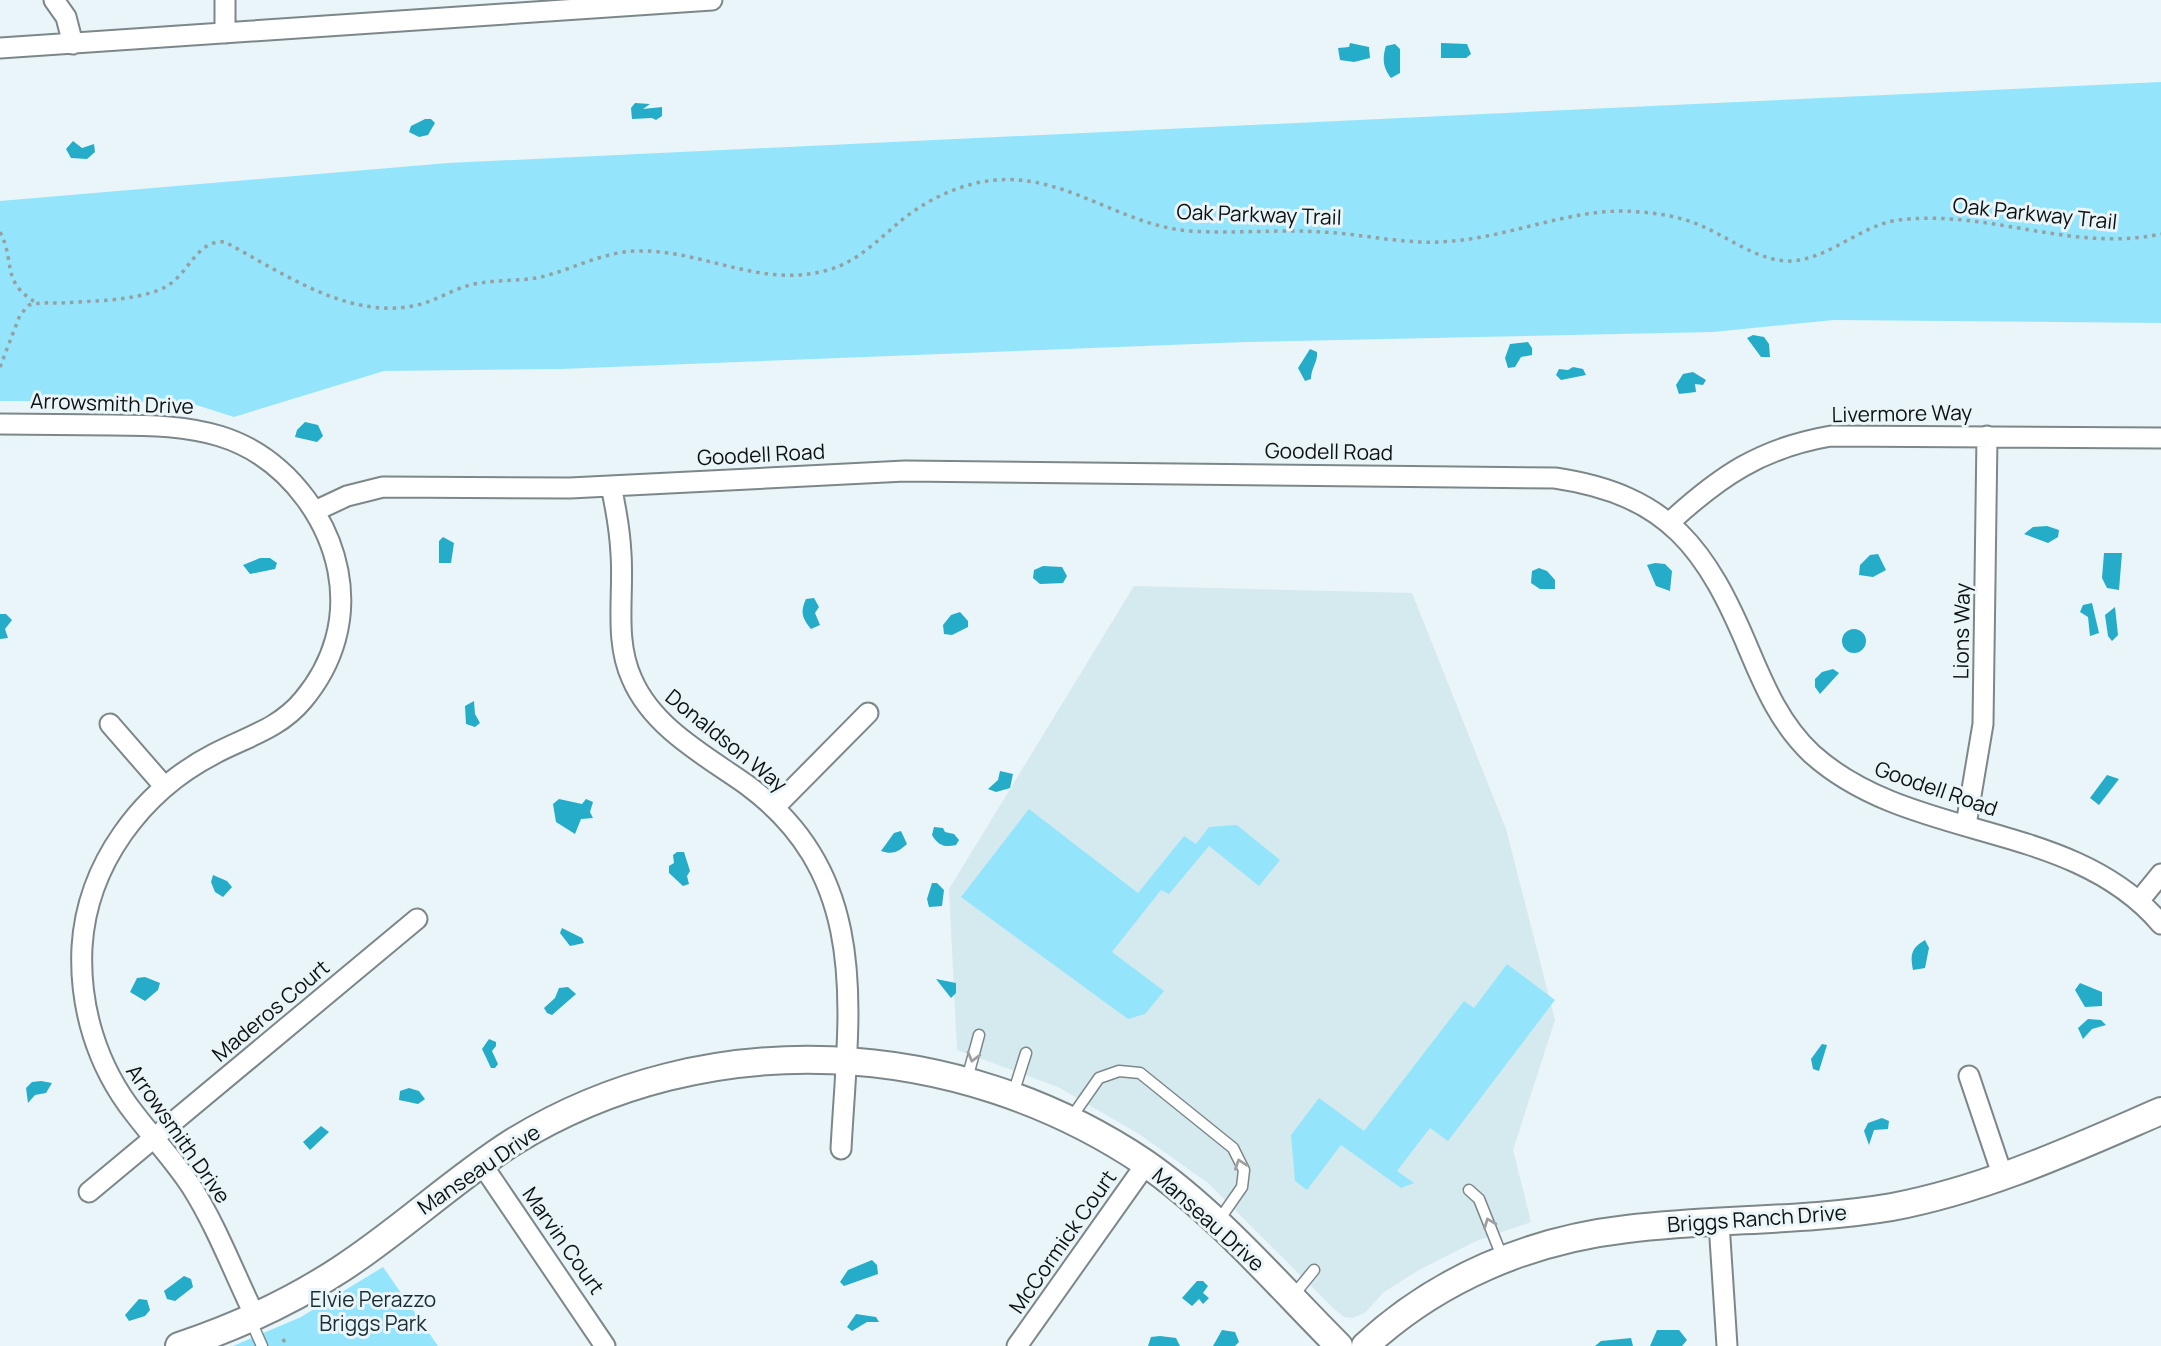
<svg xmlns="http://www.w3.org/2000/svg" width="2161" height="1346" font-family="Manrope,sans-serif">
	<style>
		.built { fill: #d5eaef }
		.green { fill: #94e5fb }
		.water { fill: #25acc9 }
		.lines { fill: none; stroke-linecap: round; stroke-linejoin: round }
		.lane-casing { stroke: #7d878a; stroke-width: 13 }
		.street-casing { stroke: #7d878a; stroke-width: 23 }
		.secondary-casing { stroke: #7d878a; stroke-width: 30 }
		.path { stroke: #969fa1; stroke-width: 3.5; stroke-dasharray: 3.5 5; stroke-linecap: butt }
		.lane { stroke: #fff; stroke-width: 10 }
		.street { stroke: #fff; stroke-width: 19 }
		.secondary { stroke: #fff; stroke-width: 26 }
		.oneway { stroke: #9ea0a0 }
		.labels { text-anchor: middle; stroke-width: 6; stroke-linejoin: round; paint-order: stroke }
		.street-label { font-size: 21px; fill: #0d1112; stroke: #e9f5f8 }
		.park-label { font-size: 21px; fill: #182e33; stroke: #e9f5f8 }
	</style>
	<rect width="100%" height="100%" fill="#e9f5f8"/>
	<path class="built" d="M1134 586 1412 593 1506 829 1555 1020 1513 1150 1531 1222 1476 1241 1419 1270 1384 1292 1366 1312 1353 1318 1344 1317 1333 1308 1208 1183 1139 1134 1058 1087 957 1050 949 889Z"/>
	<path class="green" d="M2161 82V323L1834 320 1713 332 1246 342 561 369 384 371 234 417 187 402 0 401V201L448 163Z
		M1029 809 1138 893 1184 836 1196 844 1209 827 1237 825 1280 860 1259 886 1209 846 1169 894 1161 890 1112 952 1164 991 1145 1014 1128 1019 961 897Z
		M1507 964 1555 1000 1448 1141 1430 1128 1397 1171 1414 1183 1401 1188 1341 1145 1307 1190 1295 1181 1291 1135 1319 1098 1364 1131 1464 1001 1474 1008Z
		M383 1267 438 1346H233L301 1317Z"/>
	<path class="water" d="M1350 43 1369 47 1370 58 1354 62 1340 60 1338 48 1349 47Z
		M1441 43 1467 44 1471 54 1466 58H1441Z
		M1395 44 1400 49V73L1391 78C1383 68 1382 58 1386 46Z
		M635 103 650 104 643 109 662 107V116L656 120 652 118 632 119 631 108Z
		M425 119H431L435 123 428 135 419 137 409 132 411 126Z
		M73 141 82 148 94 144 95 152 87 159 71 158 66 149Z
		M1753 335 1764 337 1769 344 1770 357H1761L1747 338Z
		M1528 342 1532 348V355L1521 357 1515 367 1508 368 1505 358 1510 344Z
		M1310 349 1317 352C1318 362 1311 368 1311 379L1305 381 1298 368Z
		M1573 367 1583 369 1586 375 1561 380 1556 375 1559 369 1568 370Z
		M1693 372 1706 380 1703 385 1695 384 1696 392 1679 394 1676 385 1683 374Z
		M305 422 318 425 323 436 317 442 295 437 297 430Z
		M2047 526 2059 530 2058 537 2048 543 2024 534 2033 527Z
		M443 537 454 543 451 563H439V541Z
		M2104 553H2122L2119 590 2107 588 2102 578Z
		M1878 554 1886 570 1873 577 1859 575 1860 565 1870 555Z
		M260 558H270L277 563 275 569 250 574 243 565Z
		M1655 563 1665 564 1672 571 1670 591 1656 586 1647 565Z
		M1043 566 1062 567 1067 576 1063 583 1040 584 1033 578 1034 570Z
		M1539 568 1547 571 1555 580V589H1540L1531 583 1532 571Z
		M814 598 819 607 815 613 820 625 811 629C802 618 800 612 806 599Z
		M2092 603 2099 633 2090 636 2088 617 2080 612 2083 605Z
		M2115 607 2118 635 2112 641 2108 636 2105 615Z
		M960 612 968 621V627L952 635 944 634 943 625 951 615Z
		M0 614H6L12 620 5 629 8 638 0 639Z
		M1842 641a12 12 0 1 1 24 0a12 12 0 1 1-24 0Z
		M1833 669 1839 673 1820 694 1815 687V679L1822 672Z
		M474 701 475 714 480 723 475 727 466 724 465 706Z
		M1000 771 1013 774 1010 788 996 792 988 789 998 780Z
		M2107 775 2119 779 2099 805 2090 798Z
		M559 799 582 804 586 799 593 802 590 812 593 818 581 819 575 834 556 822 553 804Z
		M934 827 943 828 945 832 954 834 959 840 956 845C944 848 938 845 932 835Z
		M901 831 907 844C898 852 893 855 881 851L894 833Z
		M677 852H684L690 871 687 876 689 884 683 886 669 873V866L674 863 673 855Z
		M213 875 227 881 232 887 223 897 215 892 211 882Z
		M932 883H937L944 890 942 906 929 907 927 899Z
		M562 928 582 938 584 943 570 946 560 933Z
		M1925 940 1929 948 1925 968 1913 970C1910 955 1911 948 1925 940Z
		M145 977 160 983 158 990 145 1001 130 992 137 978Z
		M936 979 956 983V993L951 998Z
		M2080 983 2102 992V1006L2085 1007 2075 990Z
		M568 987 576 994 552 1015 547 1013 544 1008 555 998 559 988Z
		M2088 1019 2101 1020 2106 1025 2092 1029 2083 1039 2078 1028Z
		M489 1039 496 1042V1046L492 1051 498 1064 495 1068H491L482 1049Z
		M1822 1044 1827 1045 1819 1071 1813 1069 1811 1059Z
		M41 1081 52 1083 46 1093 35 1095 28 1103 26 1088 32 1082Z
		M409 1088 419 1091 425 1099 418 1104 399 1100 400 1091Z
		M1882 1118 1889 1121 1888 1129 1874 1130 1869 1145 1864 1131 1868 1123Z
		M321 1126 329 1132 310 1150 303 1142Z
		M872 1260 877 1265 878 1274 844 1286 840 1282 848 1270Z
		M184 1276 191 1279 193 1287 175 1301 167 1299 164 1291Z
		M1197 1281H1203L1208 1286 1203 1293 1209 1298 1203 1304 1199 1299 1192 1306 1182 1298Z
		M139 1299 147 1300 150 1310 145 1316 129 1321 125 1315Z
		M856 1314 876 1317 879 1322H867L852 1331 847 1327Z
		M1222 1330 1235 1332 1239 1342 1235 1346H1213Z
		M1657 1330H1679L1687 1340 1682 1346H1650Z
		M1160 1336 1176 1338 1180 1346H1148L1151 1337Z
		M1631 1338 1633 1346H1595L1601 1341Z"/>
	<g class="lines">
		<defs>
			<path id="lane" d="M967 1079 979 1035
				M1013 1094 1026 1053
				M1071 1118 1099 1078 1119 1071 1140 1073 1233 1148 1244 1170 1242 1187 1219 1220
				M1469 1190 1479 1199 1503 1259
				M1292 1297 1314 1270
				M251 1321 262 1346"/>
			<path id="street" d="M54 0 66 17 73 44
				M225 33V0
				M0 48 712 0
				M0 424C37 424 75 425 112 425 192 425 255 430 306 499 322 521 333 545 338 571 347 618 334 663 303 700 279 729 246 737 214 754 142 791 87 864 82 947 79 1007 97 1066 134 1113 153 1138 174 1160 191 1186 217 1227 234 1273 255 1316
				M611 486C616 509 620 531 621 554 624 595 614 640 632 679 653 728 706 756 747 785 874 879 848 1013 841 1149
				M315 511 347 496 383 487 570 488 905 471 1555 478C1670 495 1707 550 1749 650 1765 688 1781 725 1812 754 1911 843 2072 819 2161 924
				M1669 523C1720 476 1761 448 1831 436L2161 438
				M110 724 164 786
				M774 808 868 713
				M1966 825 1983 724 1987 436
				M2139 901 2161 874
				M1969 1076 2003 1177
				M481 1163 605 1346
				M89 1192 417 919
				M1719 1223 1727 1346
				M1017 1346 1146 1164"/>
			<path id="secondary" d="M179 1346C236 1327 291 1302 341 1269 401 1230 453 1180 513 1142 708 1022 958 1037 1145 1163 1217 1213 1277 1284 1339 1346
				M1365 1346C1437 1279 1530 1240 1627 1229 1715 1218 1804 1222 1892 1207 1987 1189 2073 1149 2161 1111"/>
		</defs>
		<use href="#lane" class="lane-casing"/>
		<use href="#street" class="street-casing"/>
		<use href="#secondary" class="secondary-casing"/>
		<path class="path" d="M0 232C16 262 0 282 37 303
			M0 367 20 315 29 305C40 302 50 303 61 303 92 301 130 301 159 290 189 279 194 239 225 242 281 272 347 319 413 306 434 302 451 290 470 285 493 279 518 282 541 277 574 269 604 251 639 251 704 250 761 289 828 270 858 262 880 238 903 219 930 198 962 183 996 180 1066 174 1122 226 1190 231 1234 234 1278 229 1322 232 1366 234 1409 246 1453 241 1511 236 1565 211 1623 211 1650 212 1677 215 1702 226 1729 238 1756 259 1786 261 1827 262 1859 225 1899 220 1988 209 2072 253 2161 234
			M283 1339 287 1346"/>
		<use href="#lane" class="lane"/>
		<use href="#street" class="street"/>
		<use href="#secondary" class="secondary"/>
	</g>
	<defs><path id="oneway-chevron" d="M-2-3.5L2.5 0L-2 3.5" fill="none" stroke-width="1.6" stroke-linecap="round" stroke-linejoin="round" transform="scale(1.75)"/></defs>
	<g class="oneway">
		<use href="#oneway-chevron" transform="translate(973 1057) rotate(105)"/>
		<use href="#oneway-chevron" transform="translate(1240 1164) rotate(-109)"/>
		<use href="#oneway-chevron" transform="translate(1489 1223) rotate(-111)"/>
	</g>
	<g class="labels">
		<g class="street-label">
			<text transform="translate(2035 214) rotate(6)" y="7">Oak Parkway Trail</text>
			<text transform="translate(1259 215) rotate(2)" y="7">Oak Parkway Trail</text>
			<text transform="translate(112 404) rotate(2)" y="7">Arrowsmith Drive</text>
			<text transform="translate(1902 414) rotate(-1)" y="7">Livermore Way</text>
			<text transform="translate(1329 452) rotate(1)" y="7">Goodell Road</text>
			<text transform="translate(761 455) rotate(-3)" y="7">Goodell Road</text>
			<text transform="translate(1962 631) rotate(-89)" y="7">Lions Way</text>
			<text transform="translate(726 741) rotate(39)" y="7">Donaldson Way</text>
			<text transform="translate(1936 789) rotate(19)" y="7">Goodell Road</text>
			<text transform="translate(271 1011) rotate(-40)" y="7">Maderos Court</text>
			<text transform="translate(178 1134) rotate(55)" y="7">Arrowsmith Drive</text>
			<text transform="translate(479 1170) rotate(-34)" y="7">Manseau Drive</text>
			<text transform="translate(1757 1219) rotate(-4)" y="7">Briggs Ranch Drive</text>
			<text transform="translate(1208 1220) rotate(42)" y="7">Manseau Drive</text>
			<text transform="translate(563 1241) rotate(55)" y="7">Marvin Court</text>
			<text transform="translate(1063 1242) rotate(-55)" y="7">McCormick Court</text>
		</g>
		<g class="park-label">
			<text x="373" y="1307">Elvie Perazzo<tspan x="373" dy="24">Briggs Park</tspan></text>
		</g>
	</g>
</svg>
